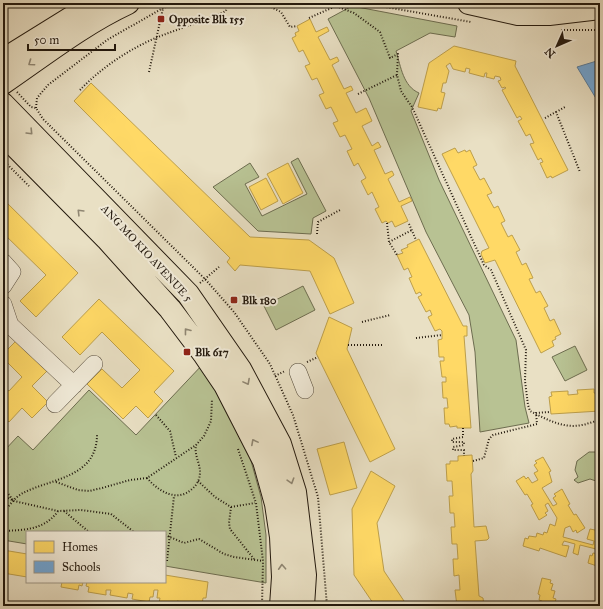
<svg xmlns="http://www.w3.org/2000/svg" width="603" height="609" font-family="'IM FELL Great Primer',serif">
	<style>
		.green { fill: #b8c293; stroke: #6d6d50 }
		.homes { fill: #ffd966; stroke: #bd9f4b }
		.schools { fill: #6fa8dc; stroke: #587d9e }
		.lines { fill: none; stroke-linecap: round; stroke-linejoin: round }
		.minor-casing { stroke: #544a3b; stroke-width: 18 }
		.major-casing { stroke: #22180d; stroke-width: 24 }
		.path { stroke: #22180d; stroke-width: 2; stroke-dasharray: 1 2; stroke-linecap: butt }
		.minor { stroke: #f1ebd9; stroke-width: 17 }
		.major { stroke: #e9e0c4; stroke-width: 22 }
		.oneway { stroke: #8f8672 }
		.poi-dot { fill: #8f2418; stroke: #f1ebd9; stroke-width: 1.5 }
		.labels { text-anchor: middle; stroke-width: 4; stroke-linejoin: round; paint-order: stroke }
		.poi-label { font-size: 11px; font-weight: bold; fill: #22180d; stroke: #f1ebd9; text-anchor: start }
		.street-label { font-size: 11px; fill: #22180d; stroke: #f1ebd9 }
	</style>
	<rect width="100%" height="100%" fill="#e9e0c4"/>
	<filter id="stains"><feTurbulence type="fractalNoise" baseFrequency=".005" numOctaves="4"/><feColorMatrix values="0 0 0 0 .2 0 0 0 0 .09 0 0 0 0 .02 0 0 0 .5 -.17"/></filter>
	<radialGradient id="worn" r=".72"><stop offset=".6" stop-color="#630" stop-opacity="0"/><stop offset="1" stop-color="#630" stop-opacity=".3"/></radialGradient>
	<path class="green" d="M352 6 457 26 455 37 430 33 396 51C401 67 403 86 419 93L411 111 439 180 516 340 525 407 529 423 480 432 475 352 469 315 426 232 369 98 328 19Z
		M298 158 326 211 313 218 311 234 258 231 213 187 250 163 259 177 245 184 262 216 307 194 291 162Z
		M303 286 315 310 276 330 264 306Z
		M575 346 587 370 565 381 552 357Z
		M204 363 245 439 261 497 266 535V583L165 566V532H27V544L3 540V452L18 436 33 450 89 390 136 435Z
		M589 452H600V480L596 481 590 479 578 483 574 480 578 477 575 470 577 461Z"/>
	<path class="homes" d="M3 3H10L5 9 7 11 3 15Z
		M310 19 316 32 327 27 329 31 318 37 330 60 337 57 339 61 332 65 344 89 351 86 353 90 346 93 356 113 366 108 372 121 362 126 372 146 378 142 381 147 374 150 385 174 392 171 394 175 388 179 399 202 410 197 412 201 401 206 408 221 395 227 392 221 388 223 386 221 382 223 375 209 379 207 372 192 368 195 361 181 366 178 358 163 354 166 347 151 352 149 345 135 340 137 333 123 338 121 331 107 326 109 319 95 324 93 317 78 312 80 305 66 310 64 303 50 299 52 292 38 296 36 295 33 299 31 297 26Z
		M454 46 516 61 515 66 568 170 552 178 551 176 547 178 540 163 543 162 541 158 538 160 530 144 534 143 530 134 526 136 518 121 522 119 520 116 517 118 502 90 506 88 505 87 502 88 498 81 501 80 500 77 495 76 494 79 486 77 487 73H485L484 77 469 73 470 69 466 68 465 72 453 69 450 63 446 66 449 71 446 83H443L441 92 445 93 441 109 438 108 437 111 418 107 429 63Z
		M91 83 250 237 309 240 334 258 354 303 330 314 310 271 240 265 235 271 227 262 230 258 74 101Z
		M455 148 458 153 465 150 466 152 470 150 477 165 473 167 480 180 484 178 492 193 487 195 494 208 498 206 505 221 501 223 508 237 512 235 520 250 516 252 522 265 526 263 533 278 529 279 536 293 540 291 548 306 544 308 550 321 554 319 561 334 555 337 556 339 552 341 554 346 541 353 495 260 485 263 481 254 482 251 489 248 442 154Z
		M288 163 303 193 283 204 267 174Z
		M266 178 278 201 261 210 249 187Z
		M3 199 78 273 36 317 20 301 46 275 3 233Z
		M419 239 463 326H467V336H464L471 428H457V426L450 427 449 424H445L444 408H448L447 398H443L442 382H446V377H442L440 361H444V357H439L438 340 442 339V331L440 329 435 331 428 317 432 315 430 310 426 312 418 297 422 295 420 292 416 294 409 278 412 277 408 268 404 270 397 255 403 253 401 250 408 247 407 245Z
		M99 299 174 371 154 392 163 401 148 418 136 406 123 419 87 384 102 369 122 388 140 370 102 332 80 355 62 337Z
		M329 317 352 328 347 349 395 449 370 462 316 353Z
		M18 339 49 369 32 386 48 402 32 418 22 408 9 422 3 416V386L9 391 22 377 3 358V354Z
		M594 389V393H598V389H600V411L551 414 549 397 552 396 551 392 568 391V395L578 394 577 390Z
		M344 442 357 488 330 495 317 449Z
		M472 455 473 471 471 474 474 527 486 526 489 538 487 540 475 541 479 596 483 598 484 606H457L455 590H460L459 575 454 576 453 559H458L457 544H452L451 527H455L454 513H450L449 496H453L452 481H447L446 464H450V461H458V456Z
		M543 457 551 471 549 472 552 482 542 488 553 506 557 504 553 498 556 496 554 494 562 489 570 504 568 505 574 515 576 514 585 528 577 533 576 530 573 532 570 526 565 528 563 537 593 545 594 541 587 539 590 529 600 531V550L580 545 578 555 573 553 575 544 564 541 562 545 569 546 566 557 540 548 539 551 523 546 525 538 528 539 529 536 536 537 537 533 543 535 544 532 547 533 550 524 555 526 557 518 548 503 545 505 548 511 545 513 547 515 539 520 531 505 533 504 527 494 525 495 516 481 524 476 526 479 528 477 532 483 538 480 534 473 538 471 534 465 537 463 535 461Z
		M371 471 395 486 377 523 384 571 406 604 403 606H375L354 575 352 509Z
		M3 550 27 554V577L3 573Z
		M593 553 600 554V567L588 563 590 555 592 556Z
		M165 575 208 582 206 598H203L202 605 181 606 182 602 177 601 176 606 159 603 160 598H157L158 590H154L153 597H150L149 602 132 599 133 594 128 593 127 598 110 595 111 590H106V595L88 592 89 587 86 586 87 582H165Z
		M542 578 551 580 550 583 553 584 551 590 555 591 553 598 556 599 554 606H541L542 601 539 600 540 595 538 594Z
		M62 582H83L82 586 79 585 78 590 61 587Z"/>
	<path class="schools" d="M600 60V105L577 67Z"/>
	<g class="lines">
		<defs>
			<path id="minor" d="M3 262 12 272 3 286
				M3 304 10 325 74 385
				M298 372 305 390
				M55 404 94 364"/>
			<path id="major" d="M469 3 518 14H549L600 8
				M3 60 95 3
				M3 83C44 55 83 24 128 3
				M3 104 188 294 240 369 280 444 295 492 305 575 303 606
				M3 134 107 239 170 309 204 354 225 385 264 461 276 504 281 537 283 577 281 606"/>
		</defs>
		<use href="#minor" class="minor-casing"/>
		<use href="#major" class="major-casing"/>
		<path class="path" d="M363 3 471 22
			M271 7 281 12 290 27 297 26
			M309 18 336 6 354 13 380 32 390 58 398 54 397 75
			M561 30H600
			M149 72 163 8
			M80 90C101 68 129 49 158 37 181 28 204 21 226 11L227 4 232 3
			M17 92 31 107 36 108 43 119 205 279 234 312 270 364 293 415 318 497 327 606
			M358 94 397 75 401 91 412 107 484 265 491 270 526 350 525 381 528 405 530 411C546 419 563 429 582 425 588 424 593 421 600 421
			M36 108 37 98 48 85 107 40 163 8 180 3
			M556 112 565 107
			M545 118 556 112 580 172
			M3 160 29 186
			M387 223 389 242 397 255
			M409 224 416 240
			M317 234 318 222 340 210
			M389 242 412 230
			M200 283 219 267
			M362 322 390 315
			M416 338 442 335
			M348 345H384
			M307 362 318 357
			M275 376 285 371
			M156 415 170 431 176 457
			M463 428V437L452 439V442H464V445L453 447V450H464V456
			M238 449 256 503 263 561 262 606
			M473 461 484 458 489 439 493 435 537 424 536 413 550 412
			M147 478C158 491 177 503 192 489 197 485 200 479 200 472 200 463 194 455 196 445
			M198 481 215 497 231 507 229 523 230 529 254 559
			M56 482 78 490 89 491 102 488 130 480 147 478 196 445 204 436 211 421 212 399
			M3 487 13 500
			M3 495 14 501 58 511 81 510 111 514 134 532
			M231 507 255 503
			M64 511 89 532
			M3 513C9 506 15 497 23 493 52 478 98 478 97 433
			M3 531C24 530 45 530 58 511
			M141 532H155
			M165 535 184 543 199 539 224 554 234 557 263 561
			M167 561 174 496"/>
		<use href="#minor" class="minor"/>
		<use href="#major" class="major"/>
	</g>
	<defs><path id="oneway-chevron" d="M-2-3.5L2.5 0L-2 3.5" fill="none" stroke-width="1.6" stroke-linecap="round" stroke-linejoin="round"/></defs>
	<g class="oneway">
		<use href="#oneway-chevron" transform="translate(31 63) rotate(145)"/>
		<use href="#oneway-chevron" transform="translate(30 132) rotate(46)"/>
		<use href="#oneway-chevron" transform="translate(80 212) rotate(-135)"/>
		<use href="#oneway-chevron" transform="translate(187 331) rotate(-128)"/>
		<use href="#oneway-chevron" transform="translate(247 382) rotate(62)"/>
		<use href="#oneway-chevron" transform="translate(254 442) rotate(-118)"/>
		<use href="#oneway-chevron" transform="translate(291 481) rotate(73)"/>
		<use href="#oneway-chevron" transform="translate(282 567) rotate(-93)"/>
	</g>
	<g class="poi-dot">
		<rect x="157" y="15" width="8" height="8" rx="2"/>
		<rect x="230" y="296" width="8" height="8" rx="2"/>
		<rect x="183" y="348" width="8" height="8" rx="2"/>
	</g>
	<g class="labels">
		<g class="poi-label">
			<text x="169" y="23">Opposite Blk 155</text>
			<text x="242" y="304">Blk 180</text>
			<text x="195" y="356">Blk 617</text>
		</g>
		<g class="street-label">
			<text transform="translate(147 253) rotate(47)" y="4">ANG MO KIO AVENUE 5</text>
		</g>
	</g>
	<rect width="603" height="609" fill="none" stroke="#e9e0c4" stroke-width="16"/>
	<rect x="4" y="4" width="595" height="601" fill="none" stroke="#22180d" stroke-width="2"/>
	<rect x="8" y="8" width="587" height="593" fill="none" stroke="#22180d"/>
	<rect x="26" y="531" width="140" height="52" fill="#f1ebd9" stroke="#9e9787"/>
	<rect x="34" y="541" width="20" height="12" fill="#ffd966" stroke="#9e9787"/>
	<text x="62" y="551" font-size="12" fill="#22180d">Homes</text>
	<rect x="34" y="561" width="20" height="12" fill="#6fa8dc" stroke="#9e9787"/>
	<text x="62" y="571" font-size="12" fill="#22180d">Schools</text>
	<g transform="translate(557 46) rotate(225)" stroke="#f1ebd9" stroke-width="3" paint-order="stroke">
	<path d="M0-3L7 15L0 10L-7 15Z" fill="#22180d"/>
	<text y="-6" font-size="11" font-weight="bold" text-anchor="middle" fill="#22180d">N</text>
	</g>
	<path d="M28 44v6h87v-6" fill="none" stroke="#22180d" stroke-width="2"/>
	<text x="34" y="44" font-size="12" fill="#22180d" stroke="#f1ebd9" stroke-width="3" paint-order="stroke">50 m</text>
	<rect width="100%" height="100%" filter="url(#stains)"/>
	<rect width="100%" height="100%" fill="url(#worn)"/>
</svg>
